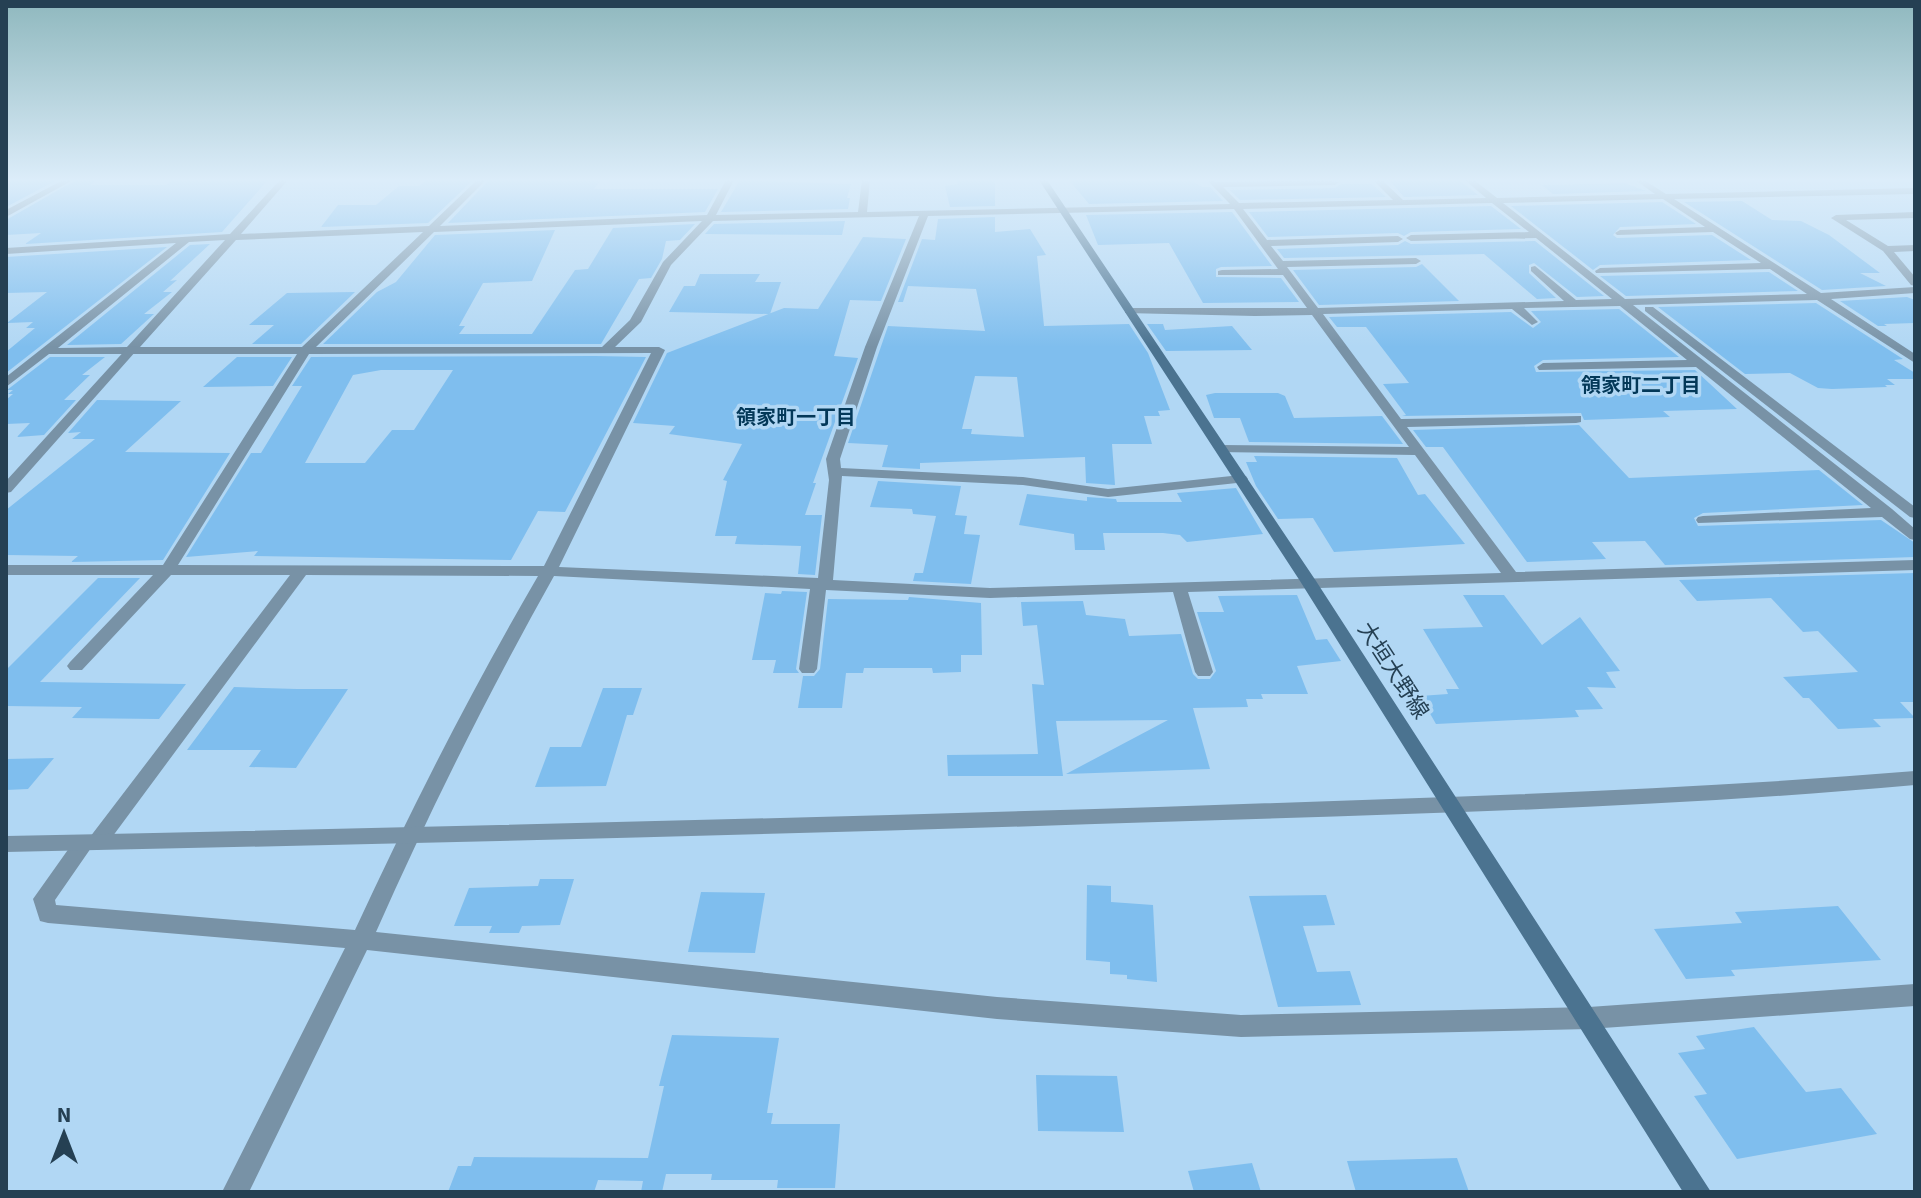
<svg xmlns="http://www.w3.org/2000/svg" width="1921" height="1198" font-family="'Source Sans 3','Noto Sans JP',sans-serif">
	<style>
		.building { fill: #7fbeee; fill-rule: evenodd }
		.lines { fill: none; stroke-linecap: round; stroke-linejoin: round }
		.service { fill: #7892a6; fill-rule: evenodd }
		.minor { fill: #7892a6; fill-rule: evenodd }
		.tertiary { fill: #7892a6; fill-rule: evenodd }
		.secondary { fill: #4b7390; fill-rule: evenodd }
		.labels { text-anchor: middle; stroke-width: 7; stroke-linejoin: round; paint-order: stroke }
		.far-neighbourhood-label { font-size: 20px; font-weight: bold; fill: #033858; stroke: #b1d7f4 }
		.street-label { font-size: 22px; fill: #254053; stroke: #b1d7f4 }
	</style>
	<rect width="100%" height="100%" fill="#b1d7f4"/>
	<path class="building" d="M6 180H57L6 207Z
		M76 180H96L91 185H166L172 180H268L222 232 25 244 41 233 6 235V220Z
		M426 180H473L428 223 321 227 338 205H376L399 186H419Z
		M489 180H601L594 189H718L705 212 448 223Z
		M740 180 851 184 847 198H850L848 209 721 212Z
		M956 180H995V206L950 207 945 186 958 184Z
		M1069 180H1191L1202 187H1210L1223 201 1089 204Z
		M1389 180H1459L1478 195 1404 197Z
		M1625 183 1646 191 1553 194 1542 185Z
		M1341 184H1372L1386 197 1240 200 1230 190 1335 188Z
		M1742 201 1772 220 1801 221 1829 235 1880 273H1860L1886 286 1822 290 1684 202Z
		M1662 202 1696 224 1620 227 1613 235 1617 238 1712 235 1751 260 1600 265 1593 270 1511 206Z
		M1491 206 1521 229 1411 232 1404 236 1398 233 1268 237 1249 212Z
		M1232 212 1272 266 1221 267 1216 269V277L1281 278 1299 302 1203 303 1169 243 1098 245 1086 215Z
		M995 217V232L1030 229 1046 255 1037 256 1044 326 1129 324 1148 353 1170 410 1158 411 1160 416H1144L1152 444H1112L1115 485 1086 483 1085 457 920 463V469L882 467 888 445 848 443 888 326 985 331 976 289 908 286 903 302H898L922 239 935 240 938 219ZM975 376 1017 377 1024 437 971 434 972 429H962Z
		M845 221 842 235 705 234 714 224Z
		M695 224 680 240 666 241 662 259 651 278 639 279 601 344H323L377 292 396 282 435 235 555 230 532 281 483 283 459 326H465L459 334H532L575 270 588 269 613 228Z
		M863 237 906 239 881 301 850 300 834 356 858 358 813 483H816L805 515H822L815 575 798 574 801 546 735 544 737 536H715L727 481 723 480 742 444 669 434 675 426 633 423 667 353 784 308 818 309Z
		M1405 241 1411 244 1535 241 1604 296 1577 297 1534 263 1529 265V273L1556 298 1537 299 1484 254 1284 258 1277 249 1398 245Z
		M210 244 170 281 177 280 163 292H172L144 314H154L121 344 67 345 190 245Z
		M167 247 6 373V352L35 328H26L33 322 7 323 47 292 6 293V257Z
		M1422 264 1459 301 1319 305 1293 270 1416 267Z
		M1769 272 1798 291 1626 296 1600 276Z
		M700 274H760L755 282H781L770 314 669 312 684 286H695Z
		M355 292 301 344H252L274 325H249L287 293Z
		M1907 297 1915 300V323L1884 324 1887 326H1878L1840 301Z
		M1816 303 1903 359 1894 360 1915 373V379H1887L1895 385H1885L1887 387 1832 389 1818 388 1790 373 1745 374 1658 307Z
		M1619 309 1679 357 1543 360 1534 366 1536 372 1695 370 1737 409 1663 411 1670 417 1584 420 1581 413 1402 416 1406 415 1383 384 1409 383 1366 327H1337L1329 317 1511 312 1533 328 1541 322 1531 311Z
		M1147 324H1163L1165 330 1232 326 1252 350 1166 351Z
		M50 357H105L82 375H90L64 400H76L44 435 17 437 30 423 6 424V400L13 394H8L13 390H7Z
		M237 357H292L273 386 203 387Z
		M311 357 595 356 646 357 565 512 538 511 511 560 254 556 258 551 186 557 251 453H261L302 386H292ZM381 370H453L414 430H392L365 463H305L353 375Z
		M1215 393H1278L1285 396 1294 418 1382 416 1403 444 1249 442 1240 418H1214L1206 395Z
		M97 400 181 401 125 452 230 453 163 560 71 562 78 556 6 555V510L95 439H72L81 432 68 433Z
		M1579 425 1629 478 1819 470 1863 505 1703 513 1694 518 1698 526 1881 520 1915 543V557L1665 565 1645 541 1592 542 1606 559 1527 562 1443 447H1426L1413 430Z
		M1254 456 1397 458 1418 495 1425 494 1465 544 1334 552 1313 518 1278 519 1256 486 1246 462H1257Z
		M878 481 961 486 955 515 967 516 964 534 980 535 971 584 913 581 915 573H923L936 516 913 514 912 509 870 507Z
		M1236 488 1263 534 1187 542 1180 535 1163 533H1103L1105 550H1075L1074 534 1019 525 1027 494 1087 501V497L1116 499 1117 502H1182L1177 493Z
		M1915 573V702H1900L1915 718 1873 719 1881 727 1838 729 1809 698H1803L1783 677 1858 672 1818 631 1803 632 1771 598 1697 601 1679 580Z
		M98 578H140L40 682 186 684 159 719 72 718 82 707 6 706V670Z
		M782 591 807 592 796 669 799 673H773L776 660H752L765 593 781 594Z
		M1297 595 1316 640 1327 639 1341 661 1297 666 1308 694H1261L1263 699H1246L1248 707 1193 708 1210 769 1066 774 1168 720 1056 721 1063 776H948L947 755 1038 754 1032 684 1044 685 1037 625 1023 626 1021 602 1083 601 1086 615 1125 619 1129 636 1181 634 1193 674 1198 679H1210L1216 671 1197 612H1224L1218 596Z
		M1463 595H1504L1542 645 1580 617 1620 671 1606 672 1616 688 1587 687 1603 709 1575 710 1579 717 1436 724 1420 696 1448 694 1446 689H1459L1423 629 1483 627Z
		M909 597 981 603 982 655H961V672L933 673 932 668H864L863 673H846L842 708H798L803 676H814L820 669 828 599 908 600Z
		M234 687 297 689H348L296 768 249 767 261 750H187Z
		M603 688H642L633 715H627L606 786 535 787 550 747H581Z
		M54 758 28 789 6 790V759Z
		M540 879H574L560 925 522 926 519 933H489L492 926H454L469 888 538 886Z
		M1087 885 1111 886V902L1153 905 1157 982 1127 979V975L1110 974V962L1086 960Z
		M701 892 765 893 755 953 688 952Z
		M1326 895 1335 925 1303 926 1317 972 1350 971 1361 1005 1278 1007 1249 896Z
		M1838 906 1881 960 1731 970 1735 976 1686 979 1654 929 1742 923 1735 912Z
		M1754 1027 1806 1092 1841 1088 1877 1134 1737 1159 1694 1096 1707 1094 1678 1053 1705 1049 1696 1036Z
		M672 1035 779 1038 767 1113H773L771 1124H840L835 1188H777L778 1180H711L712 1174H666L662 1192H641L643 1181 598 1180 594 1192H448L458 1166H471L474 1157 648 1158 664 1086H659Z
		M1036 1075 1117 1076 1124 1132 1038 1131Z
		M1457 1158 1469 1192H1356L1347 1161Z
		M1252 1163 1261 1192H1194L1188 1171Z"/>
	<g class="lines">
		<path class="service" d="M1915 212V218L1846 220 1888 246 1915 245V251L1894 252 1915 277V286L1911 285 1883 251 1831 218 1836 215Z"/>
		<path class="minor" d="M63 180H73L6 217V210Z
			M280 180H288L241 234 429 226 477 180H486L440 226 707 215 726 180H734L716 215 858 212 862 180H870L867 212 1230 204 1207 180 1218 182 1324 180 1339 182 1335 185 1223 187 1239 203 1393 200 1373 180H1382L1403 200 1486 198 1465 180H1474L1497 198 1655 194 1635 180H1644L1666 194 1915 188V194L1674 199 1821 293 1915 287V293L1831 299 1915 354V363L1817 300 1633 305 1892 509 1915 529V540L1910 539 1882 517 1698 523 1696 520 1698 517 1703 516 1871 508 1696 367 1539 370 1537 367 1543 363 1687 360 1620 306 1524 308 1538 322 1532 325 1512 309 1323 314 1401 419 1581 416V422L1576 423 1407 427 1516 572 1915 560V570L1188 592 1213 672 1210 676H1198L1195 672 1173 592 990 598 826 590 817 669 814 673H802L799 669 810 589 554 576C489 692 430 810 376 932L997 997 1241 1015 1589 1007 1915 984V1006L1589 1029 1241 1037 997 1019 367 950 249 1192H222L345 948 48 923 40 921 33 899 77 837 84 835 90 837 290 575H171L82 670H70L67 666 70 662 153 575H6V565H163L297 354H49L6 387V377L176 243 6 254V248L230 234ZM1663 199 1705 227 1620 230 1615 233 1617 235 1713 232 1761 263 1600 268 1595 271 1596 273 1770 269 1807 294 1625 299 1503 203ZM1492 203 1529 232 1411 235 1406 238 1411 241 1536 238 1612 299 1576 300 1535 266 1531 267V271L1564 301 1318 308 1287 267 1416 264 1421 261 1416 258 1283 261 1271 246 1398 242 1403 239 1398 236 1267 240 1243 209ZM1234 209 1278 269 1222 270 1218 271V275H1283L1307 308H1129L1125 309V313L1255 316 1312 315 1409 447 1221 445 1216 446V452L1415 455 1501 573 990 588 833 580 842 476 1023 485 1108 497 1246 482 1248 479 1246 476 1241 475 1108 489 1023 477 841 468 840 459 877 347 928 216ZM919 216 865 347 826 459 829 480 818 578 559 567 665 350 659 347H615L641 322 671 265 713 221ZM702 221 663 262 630 320 602 347H316L434 232ZM423 232 302 347H140L236 240ZM225 240 127 347 58 348 189 242ZM651 353 544 566 178 565 309 354ZM306 575 538 576C471 691 411 809 355 930L56 905 55 900 91 848 97 850 104 848Z
			M1645 307H1653L1915 507V518L1910 517 1645 311Z"/>
		<path class="tertiary" d="M132 346 136 347V351L11 492 6 493V481L128 347Z
			M1915 771V785C1663 808 1410 814 1158 822 774 835 390 844 6 852V836C390 828 774 819 1158 807 1410 798 1663 792 1915 771Z"/>
		<path class="secondary" d="M1039 180H1047L1316 581 1711 1192H1683L1300 581Z"/>
	</g>
	<linearGradient id="sky" x2="0" y2="1"><stop stop-color="#8fb8be"/><stop offset="0.52" stop-color="#dcedfa"/><stop offset="1" stop-color="#dcedfa" stop-opacity="0"/></linearGradient>
	<rect width="1921" height="347" fill="url(#sky)"/>
	<g class="labels">
		<g class="far-neighbourhood-label">
			<text x="1641" y="392">領家町二丁目</text>
			<text x="796" y="424">領家町一丁目</text>
		</g>
		<g class="street-label">
			<text transform="translate(1394 670) rotate(57)" y="8">大垣大野線</text>
		</g>
	</g>
	<rect width="1921" height="1198" fill="none" stroke="#254053" stroke-width="16"/>
	<g transform="translate(64 1134)" stroke="#b1d7f4" stroke-width="6" paint-order="stroke">
	<path d="M0-6L14 30L0 20L-14 30Z" fill="#254053"/>
	<text y="-12" font-size="22" font-weight="bold" text-anchor="middle" fill="#254053">N</text>
	</g>
</svg>
